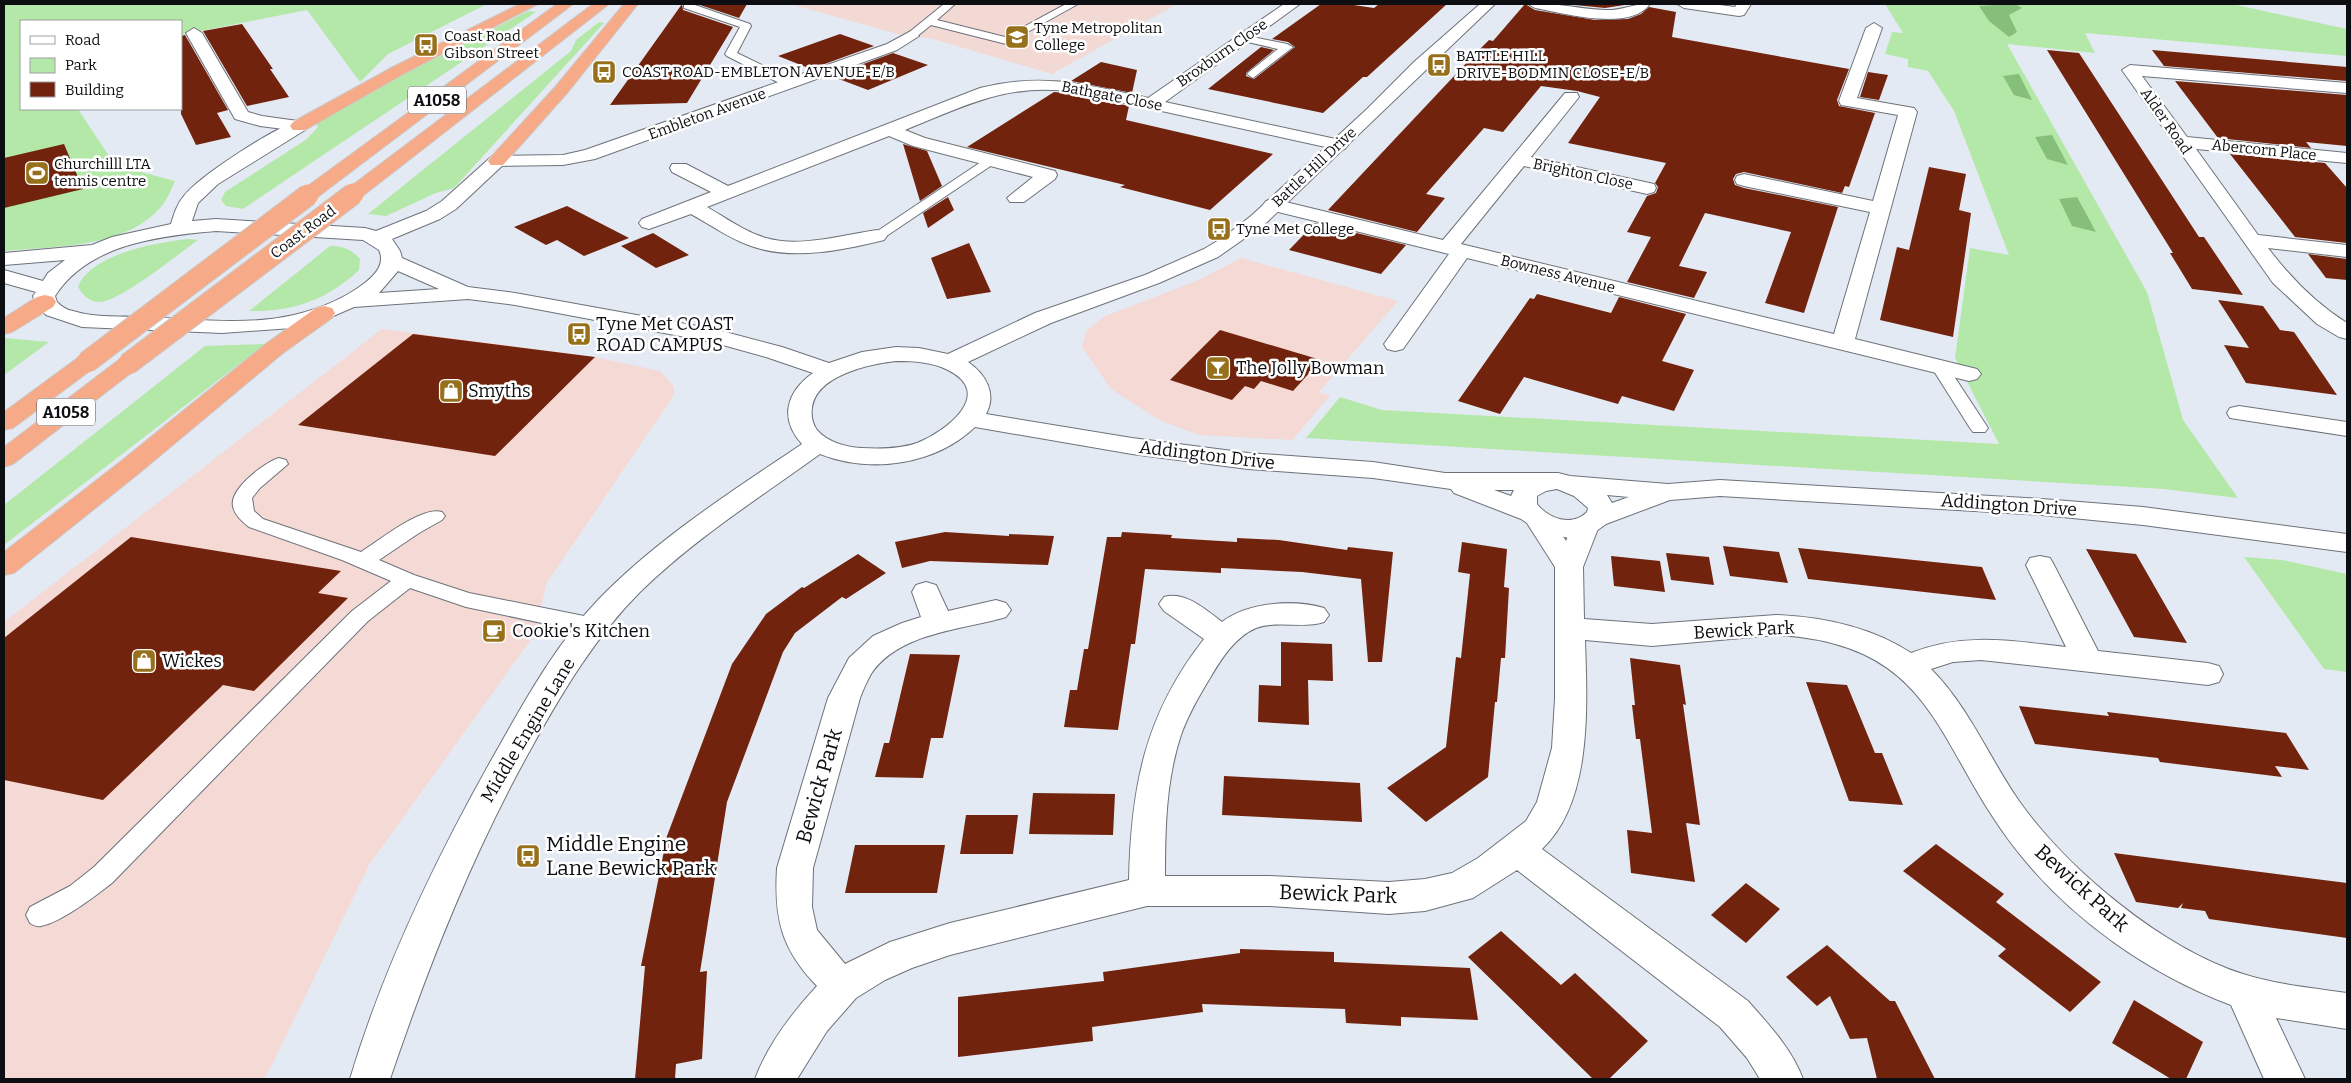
<svg xmlns="http://www.w3.org/2000/svg" width="2351" height="1083" font-family="Bitter,serif">
	<style>
		.commercial { fill: #f4d9d5 }
		.education { fill: #f3d9d4 }
		.green { fill: #b4e8a9 }
		.forest { fill: #85bf79 }
		.building { fill: #71230d }
		.lines { fill: none; stroke-linecap: round; stroke-linejoin: round }
		.lane-casing { stroke: #6d727a; stroke-width: 2 }
		.street-casing { stroke: #6d727a; stroke-width: 2 }
		.secondary-casing { stroke: #6d727a; stroke-width: 2 }
		.highway-casing { stroke: #cacacb; stroke-width: 2 }
		.lane { fill: #fff; fill-rule: evenodd }
		.street { fill: #fff; fill-rule: evenodd }
		.secondary { fill: #fff; fill-rule: evenodd }
		.highway { fill: #f6aa87; fill-rule: evenodd }
		.highway-bridge-casing { stroke: #cacacb; stroke-width: 23; stroke-linecap: butt }
		.highway-bridge { stroke: #f6aa87; stroke-width: 21 }
		.labels { text-anchor: middle; stroke-width: 5; stroke-linejoin: round; paint-order: stroke }
		.far-poi-label { font-size: 15px; fill: #0c0e11; stroke: #fff; text-anchor: start }
		.far-street-label { font-size: 15px; fill: #0c0e11; stroke: #fff }
		.shield { fill: #fff; stroke: #555658; stroke-width: 1 }
		.shield-label { font-size: 16px; font-weight: bold; fill: #0c0e11 }
		.poi-label { font-size: 18px; fill: #0c0e11; stroke: #fff; text-anchor: start }
		.street-label { font-size: 18px; fill: #0c0e11; stroke: #fff }
		.near-street-label { font-size: 21px; fill: #0c0e11; stroke: #fff }
		.near-poi-label { font-size: 21px; fill: #0c0e11; stroke: #fff; text-anchor: start }
	</style>
	<rect width="100%" height="100%" fill="#e4eaf3"/>
	<path class="commercial" d="M1241 258 1398 301 1319 392 1330 396 1292 440 1199 435 1159 420 1111 389 1082 347 1086 331 1105 316 1199 280Z
		M382 329 595 357 660 371 674 387V395L546 584 535 634 369 865 265 1079H4V622Z"/>
	<path class="education" d="M790 4H1177L1052 74 933 39 897 34Z"/>
	<path class="green" d="M4 4H487L388 54 360 82 307 10 181 35V21H21V109H78L115 165 175 181C171 189 167 201 160 208 123 249 54 246 4 251Z
		M1885 4H2232L2347 29V56L2085 33 2095 53 2007 44 2147 292 2183 420 2238 498 2164 489 1306 438 1340 397 1382 410 1999 444 1955 358 1970 248 2009 255 1954 111 1928 71 1908 67V59L1885 54 1892 32 1903 33Z
		M528 11 536 12 243 209 226 206 221 200 225 192 307 139 318 127 315 122 363 95Z
		M599 22 604 23 454 188 436 193 386 216 368 214 571 51 576 40Z
		M189 239 198 240C178 254 120 302 99 302 89 302 83 295 78 287 90 254 158 242 189 239Z
		M330 246C343 246 351 249 360 259L359 270C327 300 293 312 249 311Z
		M4 338 49 342 4 375Z
		M265 344 4 545V505L205 346Z
		M2244 557 2282 560 2347 574V672L2324 669Z"/>
	<path class="forest" d="M2015 4 2022 8 2009 15 2017 32 2009 37 1989 21 1979 6Z
		M2019 74 2032 100 2014 95 2003 76Z
		M2052 135 2068 165 2047 159 2035 137Z
		M2077 197 2096 232 2072 226 2059 199Z"/>
	<path class="building" d="M682 4 683 10 733 27 687 103 610 105Z
		M697 4H747L739 18Z
		M1321 4H1347L1374 8 1379 4H1447L1367 77H1363L1323 113 1208 89 1261 47 1274 50 1246 73V76L1254 79 1295 47 1288 42 1272 39Z
		M1525 4 1535 10 1595 20 1628 19 1641 14 1649 7 1676 12 1672 37 1849 69 1837 100 1839 106 1875 113 1849 187 1845 186 1842 193 1744 172 1736 174 1733 179 1735 185 1744 188 1838 207 1804 313 1765 303 1791 232 1705 213 1679 266 1707 272 1694 298 1627 282 1651 237 1627 232 1647 196 1656 193 1658 187 1655 183 1666 163 1568 143 1600 97 1577 91 1541 86 1503 132 1484 128 1426 194 1445 198 1417 232 1328 210 1472 57 1489 40 1493 41Z
		M1564 4H1631L1605 8Z
		M242 24 273 69H270L289 97 247 106 203 31Z
		M840 34 874 46 811 69 778 56Z
		M185 35 228 110 217 113 231 137 196 145 181 114V36Z
		M2047 50 2079 53 2199 237H2204L2243 295 2192 289 2170 253H2173Z
		M2152 50 2347 67V81L2164 66Z
		M893 53 928 65 868 90 831 76Z
		M1101 62 1137 70 1132 93 1071 81Z
		M1868 72 1888 75 1879 100 1860 97Z
		M2175 81 2347 95V146L2306 142 2311 148 2218 138Z
		M1054 92 1075 94 1129 106 1126 120 1273 154 1210 210 1120 187 1125 185 967 147Z
		M64 144 83 189 4 208V158Z
		M903 144 927 151 942 186 920 201Z
		M2230 154 2325 163 2347 188V243L2295 237Z
		M1929 167 1966 174 1959 210 1971 213 1953 337 1880 320 1897 247 1909 250Z
		M948 197 954 210 928 228 923 213Z
		M567 206 629 238 584 256 557 240 546 245 514 227Z
		M1315 223 1406 245 1381 274 1289 250Z
		M653 233 689 255 656 268 621 246Z
		M969 243 991 292 947 299 931 258Z
		M2308 254 2347 259V280L2326 278Z
		M1537 294 1611 313 1619 297 1686 314 1662 361 1694 370 1674 411 1622 396 1618 404 1524 377 1500 414 1458 401 1530 298 1534 299Z
		M2218 300 2263 306 2280 330 2294 332 2337 395 2246 383 2224 345 2249 348Z
		M1220 330 1321 360 1293 391 1261 381 1254 389 1245 386 1232 400 1170 380Z
		M413 334 595 357 495 456 298 425Z
		M945 532 1009 536V534L1054 536 1048 565 930 561 902 568 895 542Z
		M1122 532 1172 535 1171 538 1237 542V538L1279 540 1347 550 1348 547 1393 552 1382 662H1368L1361 579 1302 572 1221 568V573L1145 569 1135 644H1131L1118 730 1064 727 1070 690H1077L1084 649H1088L1107 537H1121Z
		M131 537 341 571 318 593 348 598 254 691 223 685 103 800 4 780V638Z
		M1462 542 1507 549 1504 587 1509 588 1505 658H1501L1497 702H1495L1488 777 1426 822 1387 788 1446 747 1456 657 1461 658 1470 574 1458 572Z
		M1723 546 1779 552 1788 583 1730 576Z
		M1798 548 1982 567 1996 600 1808 579Z
		M2086 549 2136 554 2187 643 2134 637Z
		M1666 553 1709 557 1714 585 1671 580Z
		M858 554 886 573 846 599 842 597 795 633 783 652 727 802 700 972 707 971 702 1059 676 1064 675 1079H635L645 966H641L667 836 732 664 766 614 802 587 804 588Z
		M1611 556 1660 561 1665 592 1614 586Z
		M1281 642 1332 644 1333 681 1308 680 1309 725 1258 722 1259 685 1281 686Z
		M910 654 960 655 943 738H931L923 778 875 777 884 743H889Z
		M1630 658 1680 665 1686 705 1683 704 1700 825 1686 823 1695 882 1631 873 1627 830 1652 833 1640 739H1636L1632 705H1635Z
		M1806 682 1847 685 1875 753H1882L1903 805 1849 801Z
		M2019 706 2109 716 2107 712 2286 733 2309 770 2275 766 2282 777 2160 762 2158 758 2035 744Z
		M1224 776 1360 783 1362 822 1222 815Z
		M1033 793 1115 794 1113 835 1029 834Z
		M966 815H1018L1013 854H960Z
		M1936 844 2004 894 1996 902 2101 982 2070 1012 1998 956 2006 949 1903 871Z
		M855 845H945L937 893H845Z
		M2114 853 2347 883V938L2209 919 2205 911 2181 908 2183 903 2178 908 2136 902Z
		M1746 883 1780 909 1746 943 1711 915Z
		M1501 931 1561 985 1575 973 1648 1041 1609 1079H1593L1468 957Z
		M1827 945 1890 1001H1895L1935 1079H1877L1867 1038 1850 1039 1830 996 1817 1006 1786 977Z
		M1240 949 1334 952V962L1470 968 1478 1020 1401 1017V1026L1346 1023 1345 1009 1202 1004 1203 1012 1092 1027 1093 1041 958 1057V997L1104 981 1103 972 1240 953Z
		M2134 1000 2203 1042 2186 1079H2171L2112 1043Z"/>
	<g class="lines">
		<defs>
			<path id="lane" d="M684 4H692L750 24 751 26 737 53 795 81V87H787L727 56 725 54 740 27 684 8Z
				M944 4H955L937 20 1005 37 1066 4H1078L1006 44 931 25 915 38H907V34Z
				M1243 35 1287 44 1293 47 1253 78 1247 74 1249 72 1278 49 1239 40 1237 38Z
				M990 156 997 160 995 163 882 239 877 240 870 236Z
				M1940 363 1946 364 1988 428 1985 432H1973L1970 428 1932 368 1934 364Z
				M279 458 286 460 288 464 260 488 252 498 254 511 263 519 361 552C379 541 421 506 442 512L445 516 442 520 419 533 379 560 414 575 469 593 594 618 602 621 605 626 602 631 594 634 466 607 410 588 368 621 112 883C95 896 62 922 41 926 37 927 33 925 30 923L26 915 30 907 70 886 94 867 352 611 391 581 342 560 249 527C243 522 234 515 233 506 229 489 265 462 279 458Z"/>
			<path id="street" d="M1284 4H1300L1165 102 1345 141 1348 145 1345 149 1339 150 1075 92C1008 82 965 106 905 130L925 138 1055 171 1057 175 1055 179 1024 202H1010L1007 198 1033 177 913 146 889 136 707 207C726 218 745 232 766 238 800 248 842 235 877 230L884 232 887 236 884 240C844 250 792 261 751 246 730 239 711 225 691 214L649 229 642 227 639 223 642 219 711 192 672 172 670 168 672 164H686L728 186 980 88C1044 72 1086 85 1148 98Z
				M1528 4C1554 2 1579 9 1605 10 1622 11 1634 3 1650 4 1630 32 1563 13 1535 8Z
				M1677 4H1712L1735 7 1737 4H1751L1744 15 1739 16 1684 8Z
				M1874 23 1882 28 1857 98 1908 107 1914 108 1917 112 1855 339 1977 369 1981 374 1977 379 1969 381 1467 258 1403 349 1395 351 1387 349 1384 344 1449 254 1266 209 1263 205 1266 201 1273 199 1443 240 1565 93H1577L1579 97 1531 157 1654 184 1656 188 1654 192 1647 194 1524 166 1461 244 1834 334 1870 212 1744 186 1737 184 1735 180 1737 176 1744 174 1873 201 1898 115 1847 106 1841 105 1839 101 1866 28Z
				M194 28 202 33 248 112 262 116 305 122 308 126 305 130 299 131 260 126 235 119 186 33Z
				M911 31 916 33 919 36 897 50 595 159 563 165 497 166 491 165 488 161 491 157 497 156 563 155 585 150 887 44Z
				M2130 65 2347 83V93L2142 76 2187 137 2347 153V163L2196 149 2258 235 2347 245V257L2268 248C2290 277 2316 304 2347 323V339L2339 337 2317 324 2273 283 2122 70Z
				M2239 406 2347 422V436L2230 418 2227 413 2230 408Z
				M1538 511 1548 514 1566 541 1575 520 1585 517 1595 520 1599 526 1583 567 1584 619 1652 624 1776 615C1823 617 1871 627 1911 653 1965 632 2011 641 2066 647L2026 565 2030 558 2040 556 2050 558 2054 565 2098 651 2208 663 2219 666 2223 674 2219 682 2208 685 1981 660 1953 662 1931 669C1969 707 1989 758 2019 801 2067 869 2163 949 2243 974 2277 985 2313 988 2347 993V1029L2276 1018 2305 1079H2264L2231 1005C2149 974 2072 920 2018 852 1934 747 1939 644 1776 635L1652 646 1585 640C1587 704 1593 801 1542 849L1748 1001C1769 1025 1792 1049 1803 1079H1760L1747 1058 1720 1027 1517 870 1473 898 1425 911 1389 914 1269 906H1147L950 955 912 968 885 980 856 998 827 1031 797 1079H755C768 1044 792 1013 817 986 781 949 774 918 777 868L828 698 849 658 873 636 902 623 921 617 912 592 916 585 926 582 936 585 948 611 996 600 1006 603 1011 610 1006 617C963 630 899 632 871 674 867 681 863 690 860 698L813 868 812 907 817 930 845 964 890 942 950 923 1129 880C1131 787 1145 714 1204 639L1164 611 1159 604 1164 597C1185 591 1205 609 1222 622 1248 602 1294 599 1324 608L1329 615 1324 622C1303 629 1278 620 1256 628 1235 637 1221 659 1210 678 1199 696 1188 715 1181 735 1166 780 1165 829 1165 876H1269L1389 882 1425 879 1452 873 1478 858 1526 821 1537 802 1552 748 1555 699V567L1525 520 1528 514Z"/>
			<path id="secondary" d="M1480 4H1495L1265 224 1218 257 1159 283 1051 323 968 362C986 374 997 394 986 414L1132 438 1248 453 1373 462 1445 473H1558L1570 476 1668 484 1720 480 2042 499 2143 507 2347 534V552L2143 525 2042 515 1720 496 1670 500 1606 524 1595 532 1569 538 1541 532 1521 519 1454 493 1451 489 1373 478 1248 469 1132 454 975 427C935 465 871 474 820 454 759 498 694 539 640 592 596 636 563 691 533 745 473 852 429 964 390 1079H350C385 962 441 848 501 743 529 693 559 641 598 600 658 538 731 492 802 444 779 419 786 392 813 373L766 357 712 342 515 305 468 299 354 307 322 321 292 328 222 333 82 327 46 315 35 302 33 296 36 292 4 283V270L43 281 48 273 65 260 4 265V253L92 245 112 237 171 224C174 214 177 204 184 196 198 177 276 126 299 121L305 122 308 126 305 130 218 184 198 203 192 221 216 219 365 228 376 231 426 211 442 201 491 157H503L506 161 503 165 456 209 440 219 392 239 400 251 402 258 468 287 515 293 714 329 782 347 829 363 862 352 896 347 919 348 948 354 1035 313 1145 275 1204 249 1224 237 1251 216 1367 109 1414 62ZM216 231 363 240 379 250C385 263 377 273 366 282 346 298 319 309 294 315 246 326 194 319 145 317 122 316 95 318 73 311 67 310 62 307 57 302L55 296C88 244 159 236 216 231ZM398 271 439 289 379 293ZM896 361C914 361 932 362 948 370 996 394 945 432 917 443 900 449 880 449 861 448 846 447 827 442 817 430 812 423 811 416 812 408 816 375 870 364 896 361ZM1557 489 1574 496 1588 508 1587 512C1572 527 1549 519 1537 504V496L1546 491ZM1494 490H1514L1511 496ZM1607 495 1629 497 1612 503Z"/>
			<path id="highway" d="M520 4H538L405 73 305 130H293L290 126 293 122 393 67Z
				M557 4H573L315 199H301L298 195 301 191Z
				M593 4H609L360 198H346L343 194 346 190Z
				M624 4H638L568 92 503 165H491L488 161 491 157 556 86Z
				M45 295 53 297 56 302 53 307 12 332 4 334V318L37 297Z
				M324 306 332 308 335 313 332 318 283 353 138 474 14 573 4 575V552L120 462 267 343 316 308Z
				M87 355 95 357 99 362 95 367 13 428 4 430V412L79 357Z
				M128 357 136 359 140 364 136 369 13 464 4 467V447L120 359Z"/>
		</defs>
		<use href="#lane" class="lane-casing"/>
		<use href="#street" class="street-casing"/>
		<use href="#secondary" class="secondary-casing"/>
		<use href="#highway" class="highway-casing"/>
		<use href="#lane" class="lane"/>
		<use href="#street" class="street"/>
		<use href="#secondary" class="secondary"/>
		<use href="#highway" class="highway"/>
		<defs>
			<path id="highway-bridge" d="M87 362 308 195
				M128 364 353 194"/>
		</defs>
		<use href="#highway-bridge" class="highway-bridge-casing"/>
		<use href="#highway-bridge" class="highway-bridge"/>
	</g>
	<defs>
		<symbol id="university-square" viewBox="-11 -11 22 22"><rect x="-9" y="-9" width="18" height="18" rx="4" fill="#97701b" stroke="#fff"/><path d="M0-5L7-2L0 1L-7-2ZM-4 1L0 2.5L4 1V4Q0 6-4 4Z" fill="#fff"/></symbol>
		<symbol id="bus-square" viewBox="-11 -11 22 22"><rect x="-9" y="-9" width="18" height="18" rx="4" fill="#97701b" stroke="#fff"/><path d="M-5-6H5V4H4V6H2V4H-2V6H-4V4H-5ZM-3.5-4V0h7V-4ZM-3.5 1.2v1.5H-2V1.2ZM2 1.2v1.5H3.5V1.2Z" fill="#fff"/></symbol>
		<symbol id="stadium-square" viewBox="-11 -11 22 22"><rect x="-9" y="-9" width="18" height="18" rx="4" fill="#97701b" stroke="#fff"/><path d="M0-5a6.5 5 0 1 0 0 10a6.5 5 0 1 0 0-10ZM-3.5-1.8h7v3.6h-7Z" fill="#fff"/></symbol>
		<symbol id="bar-square" viewBox="-11 -11 22 22"><rect x="-9" y="-9" width="18" height="18" rx="4" fill="#97701b" stroke="#fff"/><path d="M-6-5H6L.8 .8V4.5H3.5V6h-7V4.5H-.8V.8Z" fill="#fff"/></symbol>
		<symbol id="shop-square" viewBox="-11 -11 22 22"><rect x="-9" y="-9" width="18" height="18" rx="4" fill="#97701b" stroke="#fff"/><path d="M-5-2.5h2.3a2.7 3.5 0 0 1 5.4 0H5L5.5 6h-11ZM-1.5-2.5h3a1.5 2.3 0 0 0-3 0Z" fill="#fff"/></symbol>
		<symbol id="cafe-square" viewBox="-11 -11 22 22"><rect x="-9" y="-9" width="18" height="18" rx="4" fill="#97701b" stroke="#fff"/><path d="M-5.5-4.5H6V0H3Q3 3.5 0 3.5H-2.5Q-5.5 3.5-5.5 0ZM3-3.2v2h1.7v-2ZM-6 4.5H4V6H-6Z" fill="#fff"/></symbol>
	</defs>
	<g fill-rule="evenodd">
		<use href="#university-square" x="1003" y="23" width="28" height="28"/>
		<use href="#bus-square" x="412" y="31" width="28" height="28"/>
		<use href="#bus-square" x="1425" y="51" width="28" height="28"/>
		<use href="#bus-square" x="590" y="58" width="28" height="28"/>
		<use href="#stadium-square" x="23" y="159" width="28" height="28"/>
		<use href="#bus-square" x="1205" y="215" width="28" height="28"/>
		<use href="#bus-square" x="565" y="320" width="28" height="28"/>
		<use href="#bar-square" x="1204" y="354" width="28" height="28"/>
		<use href="#shop-square" x="437" y="377" width="28" height="28"/>
		<use href="#cafe-square" x="480" y="617" width="28" height="28"/>
		<use href="#shop-square" x="130" y="647" width="28" height="28"/>
		<use href="#bus-square" x="514" y="842" width="28" height="28"/>
	</g>
	<g class="labels">
		<g class="far-poi-label">
			<text x="1034" y="33">Tyne Metropolitan<tspan x="1034" dy="17">College</tspan></text>
			<text x="444" y="41">Coast Road<tspan x="444" dy="17">Gibson Street</tspan></text>
			<text x="1456" y="61">BATTLE HILL<tspan x="1456" dy="17">DRIVE-BODMIN CLOSE-E/B</tspan></text>
			<text x="622" y="77">COAST ROAD-EMBLETON AVENUE-E/B</text>
			<text x="54" y="169">Churchilll LTA<tspan x="54" dy="17">tennis centre</tspan></text>
			<text x="1236" y="234">Tyne Met College</text>
		</g>
		<g class="far-street-label">
			<text transform="translate(1222 53) rotate(-35)" y="5">Broxburn Close</text>
			<text transform="translate(1112 96) rotate(11)" y="5">Bathgate Close</text>
			<text transform="translate(707 114) rotate(-20)" y="5">Embleton Avenue</text>
			<text transform="translate(2166 121) rotate(55)" y="5">Alder Road</text>
			<text transform="translate(2264 150) rotate(6)" y="5">Abercorn Place</text>
			<text transform="translate(1314 167) rotate(-43)" y="5">Battle Hill Drive</text>
			<text transform="translate(1583 174) rotate(12)" y="5">Brighton Close</text>
			<text transform="translate(303 232) rotate(-37)" y="5">Coast Road</text>
			<text transform="translate(1558 274) rotate(14)" y="5">Bowness Avenue</text>
		</g>
		<g class="shield">
			<rect x="408" y="86.5" width="58" height="27" rx="4"/>
			<rect x="37" y="398.5" width="58" height="27" rx="4"/>
		</g>
		<g class="shield-label">
			<text x="437" y="106">A1058</text>
			<text x="66" y="418">A1058</text>
		</g>
		<g class="poi-label">
			<text x="596" y="330">Tyne Met COAST<tspan x="596" dy="21">ROAD CAMPUS</tspan></text>
			<text x="1236" y="374">The Jolly Bowman</text>
			<text x="468" y="397">Smyths</text>
			<text x="512" y="637">Cookie's Kitchen</text>
			<text x="162" y="667">Wickes</text>
		</g>
		<g class="street-label">
			<text transform="translate(1207 455) rotate(7)" y="6">Addington Drive</text>
			<text transform="translate(2009 505) rotate(4)" y="6">Addington Drive</text>
			<text transform="translate(1744 630) rotate(-3)" y="6">Bewick Park</text>
			<text transform="translate(528 730) rotate(-59)" y="6">Middle Engine Lane</text>
		</g>
		<g class="near-street-label">
			<text transform="translate(819 786) rotate(-74)" y="7">Bewick Park</text>
			<text transform="translate(2082 888) rotate(42)" y="7">Bewick Park</text>
			<text transform="translate(1338 894) rotate(2)" y="7">Bewick Park</text>
		</g>
		<g class="near-poi-label">
			<text x="546" y="851">Middle Engine<tspan x="546" dy="24">Lane Bewick Park</tspan></text>
		</g>
	</g>
	<rect width="2351" height="1083" fill="none" stroke="#0c0e11" stroke-width="10"/>
	<rect x="20" y="20" width="162" height="90" fill="#ffffff" stroke="#9e9fa0"/>
	<rect x="30" y="36" width="25" height="8" fill="#ffffff" stroke="#9e9fa0"/>
	<text x="65" y="45" font-size="15" fill="#0c0e11">Road</text>
	<rect x="30" y="58" width="25" height="15" fill="#b4e8a9" stroke="#9e9fa0"/>
	<text x="65" y="70" font-size="15" fill="#0c0e11">Park</text>
	<rect x="30" y="82" width="25" height="15" fill="#71230d" stroke="#9e9fa0"/>
	<text x="65" y="95" font-size="15" fill="#0c0e11">Building</text>
</svg>
